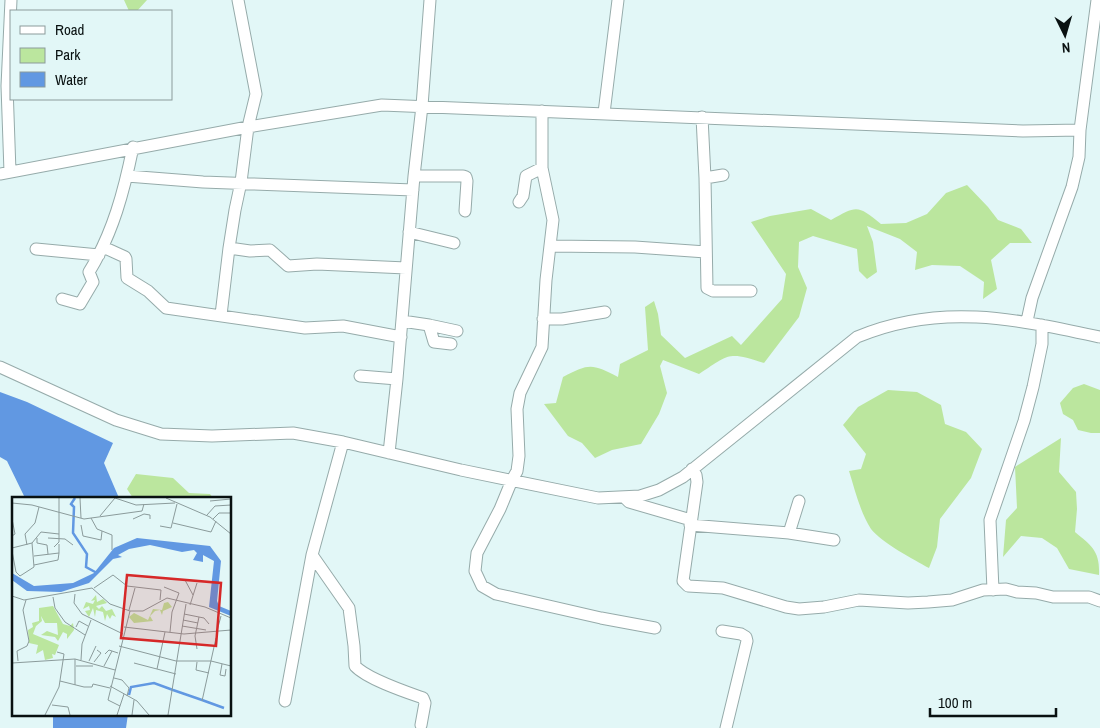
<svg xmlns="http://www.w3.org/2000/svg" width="1100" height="728" font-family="'Archivo Narrow',sans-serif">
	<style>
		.green { fill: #bbe69e }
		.water { fill: #6198e2 }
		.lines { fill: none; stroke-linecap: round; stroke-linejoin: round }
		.minor-casing { stroke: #96abaa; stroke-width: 13 }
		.minor { stroke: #fff; stroke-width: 11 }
		.inset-river { fill: none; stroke: #6198e2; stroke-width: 2.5 }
		.inset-road { fill: none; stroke: #8b9b9b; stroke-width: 1 }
		.view { fill: #d62828; fill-opacity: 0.15; stroke: #d62828; stroke-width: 2.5 }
		.inset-edge { fill: none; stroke: #091111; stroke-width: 2.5 }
	</style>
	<rect width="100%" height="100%" fill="#e2f7f7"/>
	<path class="green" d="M124 0H147L137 11H129Z
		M967 185 988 207 998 220 1021 229 1032 243H1010L991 260 997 289 983 299 984 282 960 266 932 265 915 270 917 252 900 239 867 226 873 242 877 272 867 279 859 271 857 249 813 236 799 242 798 267 807 288 799 317 764 363C728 351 729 354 699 374L663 360 660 366 667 393 659 414 641 444 612 450 595 458 582 443 568 436 544 404 556 403 563 377C590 363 592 364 618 377L620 364 648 350 645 307 654 301 658 314 661 335 685 358 732 336 741 345 782 299 786 274 751 222 770 216 811 209 831 220C857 205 858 205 881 224L906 223 927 214 946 193Z
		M1084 384 1100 390V433H1091L1078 430 1073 420 1063 414 1060 403 1073 388Z
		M888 390 917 392 941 405 945 424 966 432 982 449 971 478 940 519 937 547 929 568C914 560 881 542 871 529 860 512 855 490 849 471L861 469 866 454 843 425 858 407Z
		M1061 438 1059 472 1076 492 1077 509 1075 532C1092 546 1100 551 1099 575L1069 569 1057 548 1042 538 1021 536 1003 557 1006 520 1017 508 1015 467Z
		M136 474 173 478 189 493 210 494 213 498H133L127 489Z"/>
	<path class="water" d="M0 392 27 402 113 443 104 463 119 498H25L7 461 0 457Z
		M53 714H128L126 728H53Z"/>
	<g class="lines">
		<defs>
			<path id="minor" d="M7 86 11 0
				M542 111V168L553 220 546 280 542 347 520 393 517 409 519 456 517 471 512 480 500 509 477 553 475 571 482 586 496 594 601 618 655 628
				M604 113 618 0
				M702 117 705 178
				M10 172 7 86 11 87
				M0 174 248 127 382 105 952 128 1023 131 1080 130
				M723 175 705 178 707 288 713 291H751
				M127 176 203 182 413 190
				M414 176H463L466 177 467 181 465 211
				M519 202 523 196 526 176 542 168
				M409 232 454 243
				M550 246 635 247 706 252
				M103 247 125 257 126 259 127 278 148 291 166 308 305 328 343 326 401 337
				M229 248 250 251 270 250 288 266 317 264 406 268
				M36 249 99 255
				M62 299 80 304 93 282 89 272C113 233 124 191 133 147
				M221 315 229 248 235 210 241 182 248 127 256 94 238 0
				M543 319H562L605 312
				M402 321 429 325 434 342 451 344
				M1027 321 1032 298 1072 187 1079 157 1080 130 1097 0
				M429 325 457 331
				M0 367 116 420 161 434 212 436 293 433 343 442 461 470 598 498 640 496 659 490 683 477 857 337C940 302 1016 319 1100 337
				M360 376 397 379
				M389 453 397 379 414 176 422 106 430 0
				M692 469 696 475 697 482 683 581 688 586 723 588 786 607 799 609 824 607 859 600 908 603 928 602 952 600 983 590 1006 589 1017 592 1036 593 1053 597H1089L1100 601
				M625 498 629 502 691 520
				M690 525 789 533 834 540
				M789 533 799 501
				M312 555 349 608 354 646 355 666C367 679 406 692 423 698L425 703 421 725
				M993 590 990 520 1024 421 1033 387 1042 344V325
				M722 631 741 634 746 637 747 641 726 728
				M285 701 312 555 343 442"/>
		</defs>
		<use href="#minor" class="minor-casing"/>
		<use href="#minor" class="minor"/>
	</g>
	<g transform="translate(12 497)">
		<rect width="219" height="219" fill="#e2f7f7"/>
		<path d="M84 98 85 105 91 102 95 106 84 109 87 112 90 109 94 114 100 112 104 120 100 118 98 122 95 117 93 124 91 115 84 113 83 120 81 111 77 120 73 114 78 113 77 109 71 112 74 105 81 107 83 103 79 104ZM156 105 160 110 151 114 150 118 148 113 143 114 138 119 141 124 122 126 117 120 122 116 136 123 141 112 150 113 152 106ZM41 109 51 127 58 129 61 126 62 133 55 142V137L51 135 46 144 43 140 29 138 35 134 46 138 45 126H33L29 119 30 124 24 129 21 137 47 148 43 158 40 157 41 161 33 163 31 153 24 157 26 148 17 146 16 133 21 130 20 126 27 124V111Z" fill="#bbe69e"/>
		<path d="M125 41 198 49 209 64 205 104 207 109 219 114V119L197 110 202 64 191 58V65L181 63 185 56 182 53 170 55 138 48 117 52 106 58 110 60 101 62 77 86 49 95 15 94 0 83V76L22 89 61 86 82 76 102 51Z" fill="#6198e2"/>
		<path class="inset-river" d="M63 1 59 7 62 10 61 36 75 57 74 70 85 76M161 193 190 203M117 198 119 190 142 186 161 193M190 203 212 211"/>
		<path class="inset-road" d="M68 1 69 21M154 1 198 20 219 37M198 4 219 2M0 6 20 8 72 22 130 14 132 7M195 18 203 9 219 8M88 19 103 1 124 8 163 6M79 21 85 32 100 38V53M0 22 3 37 0 39M121 22 132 17 138 18V22M201 22 207 16H219M161 26 199 35 204 24M69 28 71 39 89 43 90 34M148 29 159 31 165 7M25 41V46L35 48 36 57M36 41 53 42 61 48M15 48 13 37 23 26 27 10M42 50 47 45V1M0 51 20 46 29 35 47 37M0 54 4 75 8 79 22 70 20 46M22 59 47 56V47M22 68 46 63 47 56M173 83 181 98M152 90 167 96 160 115 158 135M82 91 101 78 115 89 149 93 148 103M63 97 62 106 70 117 111 137M0 99 12 103 80 91 98 107 118 114H131L155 101 193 110 219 121M41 100 43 111 53 125 73 138M178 108 185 86M117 113 123 91M172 117 192 121 197 127M171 123 186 126M170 129 194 133M64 130 67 124 76 129M112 130 172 137 219 133M205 134 209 119M107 149 164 164H199L219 169M185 152 183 139 187 120M93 157 97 153 106 156M69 163 70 147 79 123M6 164 5 154 15 149 17 144 11 113 14 103M77 164 84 149M82 165 89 156 85 153M185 165 184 173 197 176M0 166 63 162 103 173M122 166 164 177M210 167 208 178 213 179 214 172M64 169H81M92 169 100 154M145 172 153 135M102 181 110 183 117 191 115 199M48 184 72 190H80L81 187 98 191M63 188V162M98 189 125 204 137 218M190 204 204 141M40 208 56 210 58 218M108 209 96 203 118 114M33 218 47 190 52 157 45 155M105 218 112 197M120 218 122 203M156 218 174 107"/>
		<path class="view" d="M115 78 209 86 204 149 109 141Z"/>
		<rect width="219" height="219" class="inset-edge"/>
	</g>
	<rect x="10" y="10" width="162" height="90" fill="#e2f7f7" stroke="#8b9b9b"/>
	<rect x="20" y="26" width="25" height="8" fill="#ffffff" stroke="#8b9b9b"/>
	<text x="55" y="35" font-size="15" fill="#091111">Road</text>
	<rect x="20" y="48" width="25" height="15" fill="#bbe69e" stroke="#8b9b9b"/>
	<text x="55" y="60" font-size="15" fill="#091111">Park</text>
	<rect x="20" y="72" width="25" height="15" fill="#6198e2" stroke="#8b9b9b"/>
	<text x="55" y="85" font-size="15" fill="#091111">Water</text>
	<g transform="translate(1065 35) rotate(175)" stroke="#e2f7f7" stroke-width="4" paint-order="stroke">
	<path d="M0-4L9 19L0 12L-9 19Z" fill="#091111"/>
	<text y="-8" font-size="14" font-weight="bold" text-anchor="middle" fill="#091111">N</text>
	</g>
	<path d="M930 708v8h126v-8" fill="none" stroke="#091111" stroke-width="2.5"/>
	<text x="938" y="708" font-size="15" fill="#091111" stroke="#e2f7f7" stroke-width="4" paint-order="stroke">100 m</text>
</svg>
